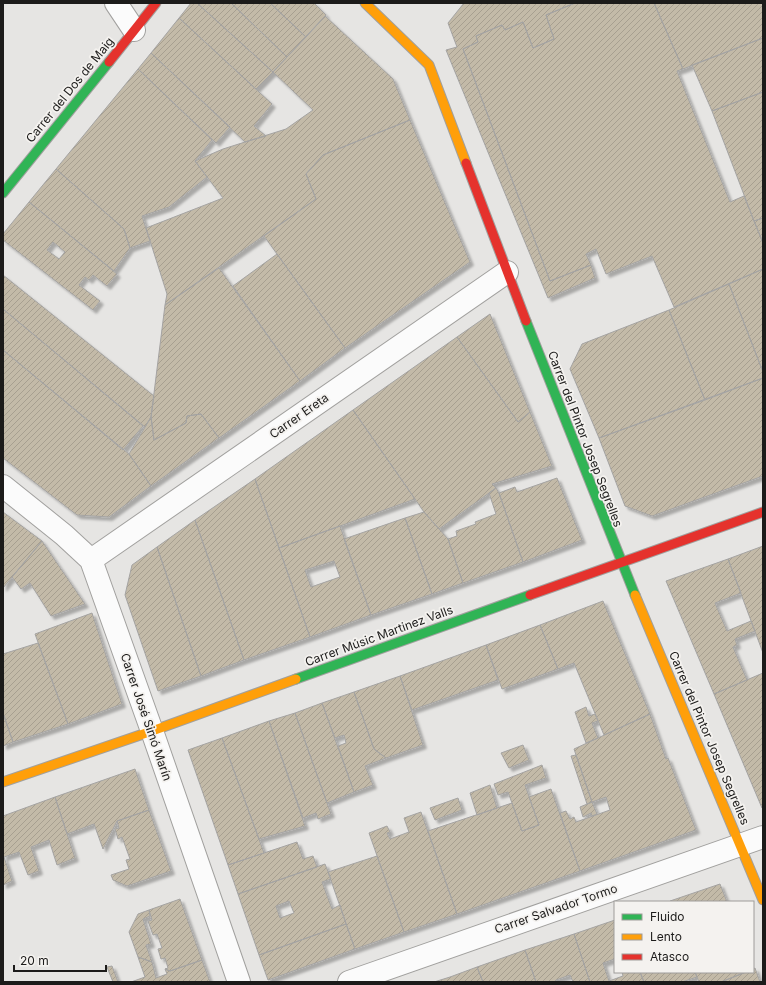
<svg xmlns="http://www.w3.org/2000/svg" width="766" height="985" font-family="Inter,sans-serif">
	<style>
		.building { fill: url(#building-hatch); stroke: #a4a3a2; fill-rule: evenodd; filter: url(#shadow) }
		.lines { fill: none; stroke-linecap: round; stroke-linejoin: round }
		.street-casing { stroke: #a1a09e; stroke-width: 24 }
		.fast-casing { stroke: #a1a09e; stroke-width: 11 }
		.slow-casing { stroke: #a1a09e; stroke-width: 11 }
		.jam-casing { stroke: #a1a09e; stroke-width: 11 }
		.street { stroke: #fbfbfb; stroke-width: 22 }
		.fast { stroke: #30b455; stroke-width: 9 }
		.slow { stroke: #ff9f0a; stroke-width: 9 }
		.jam { stroke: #e5322d; stroke-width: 9 }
		.labels { text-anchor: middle; stroke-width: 3.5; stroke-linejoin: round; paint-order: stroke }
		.street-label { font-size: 12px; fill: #1c1b1a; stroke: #f4f2ef }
	</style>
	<defs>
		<pattern id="building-hatch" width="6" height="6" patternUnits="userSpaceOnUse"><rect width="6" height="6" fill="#c3baa8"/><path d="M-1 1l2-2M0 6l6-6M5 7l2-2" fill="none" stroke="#a79f90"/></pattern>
		<filter id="shadow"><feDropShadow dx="3.5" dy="3.5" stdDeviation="1" flood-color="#0004"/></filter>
	</defs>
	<rect width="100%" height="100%" fill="#e6e5e3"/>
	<path class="building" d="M191 3H197L273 72 256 89 179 18Z
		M197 3H231L287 57 273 72Z
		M231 3H270L306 37 287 57Z
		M270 3H314L326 15 306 37Z
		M464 3H575L546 15 554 39 533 48 523 22 505 30 502 25 476 36 478 42 463 49 550 281 591 265 595 278 548 298 446 50 457 47 448 23Z
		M575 3H654L683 69 677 71 730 202 744 196 763 243V269L674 307 652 256 606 274 596 249 586 254 591 265 550 281 463 49 478 42 476 36 502 25 505 30 523 22 533 48 554 39 546 15Z
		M654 3H763V38L683 69Z
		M325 16 393 79 410 120 323 155 306 174 316 199 165 305 167 294 146 228 223 198 195 161 223 149 286 129 313 110 273 72Z
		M179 18 272 104 254 126 266 136 245 142 151 53Z
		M763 38V92L712 111 692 65Z
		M151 53 230 127 216 143 138 69Z
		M138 69 212 140 195 161 207 177 169 207 142 216 150 241 130 248 124 229 56 169Z
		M763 92V218L754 221 712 111Z
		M410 120 470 262 345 348 264 236 316 199 306 174 323 155Z
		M56 169 124 229 130 248 114 271 29 202Z
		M29 202 117 274 107 286 93 275 89 280 85 277 79 285 100 301 93 310 3 240V234ZM53 242 65 252 59 259 47 250Z
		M763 218V243L754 221Z
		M277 254 345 348 300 381 233 286Z
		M219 268 300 381 219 438 201 414 187 416 186 423 154 440 151 417 165 305Z
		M763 269V367H761L729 284Z
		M3 275 154 396 151 417 145 427 3 309Z
		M729 284 763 372V378L705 400 669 310Z
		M3 309 143 426 123 450 3 350Z
		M669 310 705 400 599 438 570 369 582 344Z
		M490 314 530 412 518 422 457 337Z
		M457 337 518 422 530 412 552 466 492 484 496 488 439 529 424 512 353 410Z
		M3 350 129 454 151 486 109 517 77 515 3 458Z
		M763 378V476L652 516 625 506 599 438Z
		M353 410 415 499 279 548 255 479Z
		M201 414 219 438 151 486 129 454 151 417 154 440 186 423 187 416Z
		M557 478 582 540 523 562 499 493 515 487 517 492Z
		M255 479 310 637 244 660 195 520Z
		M496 488 499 493 523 562 463 583 448 539 457 536 456 531 476 524 475 522 496 514 489 493Z
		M3 512 42 541 3 588Z
		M424 512 448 539 463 583 432 594 405 518Z
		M405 518 432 594 371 615 344 539Z
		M195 520 244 660 201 676 157 547Z
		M340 526 371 615 310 637 279 548ZM334 561 340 577 311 587 305 570Z
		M42 541 61 569 85 604 51 616 30 583 21 589 12 577Z
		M763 546V653L728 559Z
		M157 547 201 676 158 691 125 595 132 565Z
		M728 559 741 593 715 603 727 631 751 621 755 631 735 639 737 645 733 647 747 680 714 694 666 581Z
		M603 601 650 714 604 735 574 663 558 669 540 625Z
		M92 613 122 704 68 724 35 634Z
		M540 625 558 669 502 689 486 645Z
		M38 643 68 724 13 742 3 713V654Z
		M486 645 498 680 412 710 400 676Z
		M763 673V808H762L714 694Z
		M400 676 423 745 386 758 374 749 354 692Z
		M354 692 374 749 386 758 365 766 373 785 354 792 338 746 346 743 344 735 335 738 322 703Z
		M322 703 354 792 327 803 295 713Z
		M586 707 589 716 595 714 598 721 592 723 598 738 586 743 575 712Z
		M3 713 13 742 3 746Z
		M295 713 331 814 318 819 316 813 303 818 269 721Z
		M650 714 666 759 668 758 696 830 580 871 560 813 566 811 570 819 574 817 576 822 610 810 606 797 592 802 574 749Z
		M269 721 305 826 259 839 222 738Z
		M222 738 264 853 228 865 188 750Z
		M523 745 529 760 509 768 501 753Z
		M576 755 592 802 587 804 571 756Z
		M542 765 546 778 525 785 539 825 522 831 508 792 498 795 494 784Z
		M135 769 149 810 117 821 103 849 94 824 67 834 55 797Z
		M490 785 497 808 477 815 470 793Z
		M551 789 580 871 457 914 428 831 512 803 522 831 539 825 529 797Z
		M55 797 75 858 57 865 49 840 31 847 39 871 28 875 19 852 4 857 12 881 3 885V816Z
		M458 798 462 810 435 820 430 808Z
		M592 802 597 814 592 816 591 813 583 817 580 807Z
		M149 810 171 871 127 886 113 880 111 875 129 869 126 860 130 859 122 837 118 839 115 829 119 828 117 821Z
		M421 812 457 914 404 932 369 833 387 826 390 832 387 833 390 839 409 832 404 818Z
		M297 842 303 859 313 856 317 867 238 894 228 865Z
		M377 856 404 932 355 949 328 872Z
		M325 864 331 879 322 882 332 909 340 905 346 924 259 955 238 894ZM289 901 294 913 280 918 276 906Z
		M720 884 727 902H671L670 901Z
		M180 899 202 960 170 971 165 969 168 968 165 958 161 959 158 949 162 948 157 934 153 935 148 921 152 920 149 910Z
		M149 910 150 916 143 919 151 944 146 945 152 962 138 957 129 932 138 914Z
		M615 920V959L603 963 609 981 623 976 622 972H640L644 982H590L574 934Z
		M346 924 355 949 268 980 259 955Z
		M574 934 590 982H573L570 975 556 980V982H536L525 950Z
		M525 950 536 982H483L477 967Z
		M138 957 152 962 156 978 167 974 165 969 170 971 202 960 210 982H131L145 977Z
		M112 966 118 982H113L107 967Z
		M477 967 483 982H434L450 977Z
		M755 968 760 982H721L746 972H753V969Z
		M640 972H695L697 977 682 982H644Z
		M695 972H746L721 982H699Z"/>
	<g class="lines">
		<defs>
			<path id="street" d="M116 3 134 30
				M3 486 64 535 91 560 152 731 239 982
				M91 560 507 272
				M349 982 763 837"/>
			<path id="fast" d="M3 193 109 62
				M526 321 635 595
				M296 679 530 595"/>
			<path id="slow" d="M365 3 429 65 466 163
				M635 595 763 900
				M3 782 152 731 296 679"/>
			<path id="jam" d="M109 62 156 3
				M466 163 526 321
				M530 595 763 512"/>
		</defs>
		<use href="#street" class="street-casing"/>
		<use href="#fast" class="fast-casing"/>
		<use href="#slow" class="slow-casing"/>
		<use href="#jam" class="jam-casing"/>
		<use href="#street" class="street"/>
		<use href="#fast" class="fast"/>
		<use href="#slow" class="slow"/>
		<use href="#jam" class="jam"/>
	</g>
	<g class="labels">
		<g class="street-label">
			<text transform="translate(70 90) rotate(-51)" y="4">Carrer del Dos de Maig</text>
			<text transform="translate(299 416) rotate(-35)" y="4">Carrer Ereta</text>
			<text transform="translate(585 439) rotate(69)" y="4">Carrer del Pintor Josep Segrelles</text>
			<text transform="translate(379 636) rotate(-20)" y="4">Carrer Músic Martinez Valls</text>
			<text transform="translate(146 717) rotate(71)" y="4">Carrer José Simó Marín</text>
			<text transform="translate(709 738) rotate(67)" y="4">Carrer del Pintor Josep Segrelles</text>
			<text transform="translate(556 909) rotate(-19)" y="4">Carrer Salvador Tormo</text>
		</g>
	</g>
	<rect width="766" height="985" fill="none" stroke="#1c1b1a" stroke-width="8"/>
	<rect x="614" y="901" width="140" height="72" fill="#f4f2ef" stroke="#9e9c9a"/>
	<rect x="622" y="914" width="20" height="6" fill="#30b455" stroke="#9e9c9a"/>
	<text x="650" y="921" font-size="12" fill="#1c1b1a">Fluido</text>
	<rect x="622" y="934" width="20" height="6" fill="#ff9f0a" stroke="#9e9c9a"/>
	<text x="650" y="941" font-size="12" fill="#1c1b1a">Lento</text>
	<rect x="622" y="954" width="20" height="6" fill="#e5322d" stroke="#9e9c9a"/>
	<text x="650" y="961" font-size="12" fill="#1c1b1a">Atasco</text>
	<path d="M14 965v6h92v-6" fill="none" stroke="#1c1b1a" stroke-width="2"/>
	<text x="20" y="965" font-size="12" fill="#1c1b1a" stroke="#f4f2ef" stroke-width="3" paint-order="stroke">20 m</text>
</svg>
